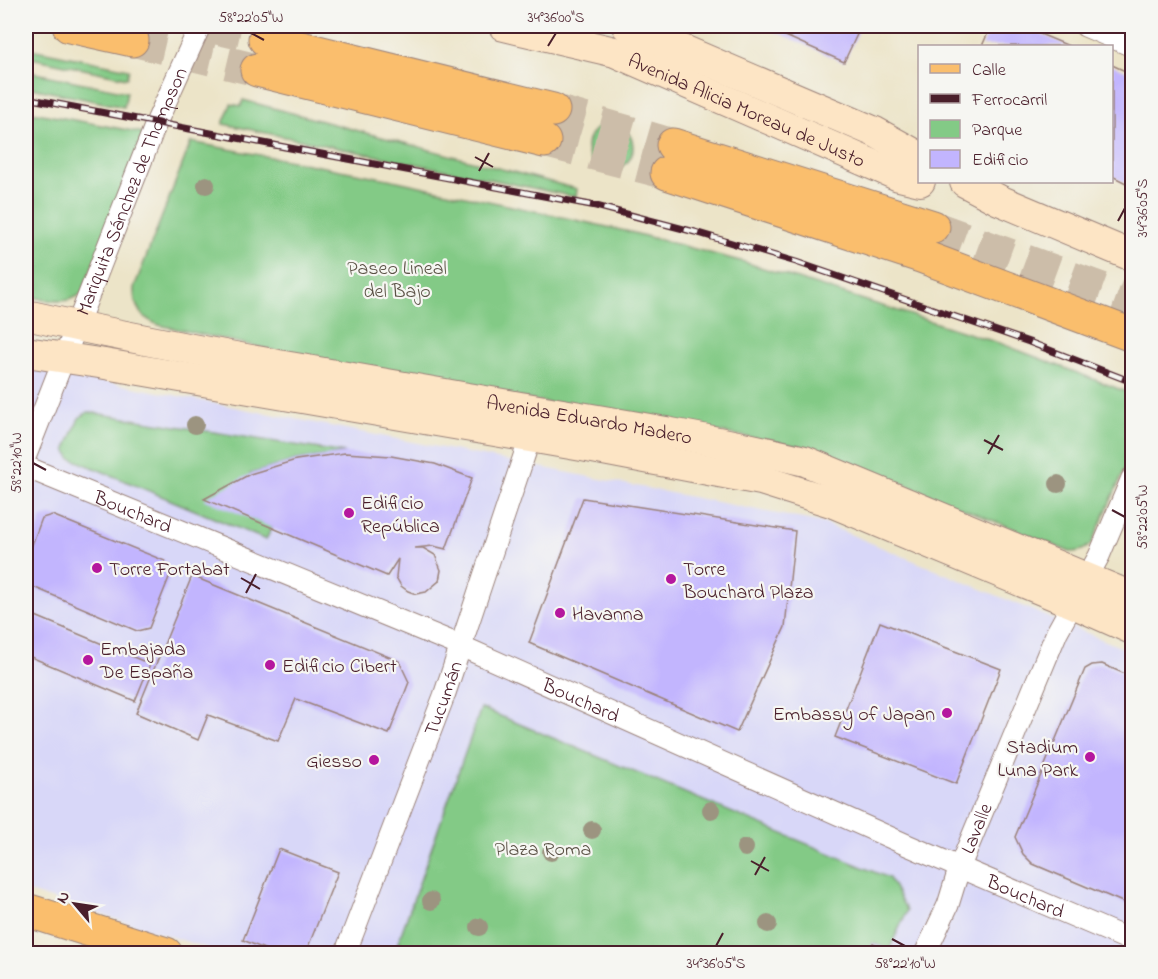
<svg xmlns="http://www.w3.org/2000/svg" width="1158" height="979" font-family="'Indie Flower',sans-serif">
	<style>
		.built { fill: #d8d7f8 }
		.green { fill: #83ca86; stroke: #667458; stroke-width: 1.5 }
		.building { fill: #c2b5fe }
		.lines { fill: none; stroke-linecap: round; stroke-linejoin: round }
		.highway-tunnel { stroke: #ccbda9; stroke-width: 33; stroke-dasharray: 33 16; stroke-linecap: butt }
		.street-casing { stroke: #9b827a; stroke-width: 23 }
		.secondary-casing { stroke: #9b827a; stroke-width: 32 }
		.primary-casing { stroke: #9b827a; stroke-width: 35 }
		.highway-casing { stroke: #9b827a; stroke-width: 35 }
		.street { stroke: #fff; stroke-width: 21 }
		.secondary { stroke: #fde5c5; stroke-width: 30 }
		.primary { stroke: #fabe6d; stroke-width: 33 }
		.highway { stroke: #fabe6d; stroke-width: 33 }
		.rail-casing { stroke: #4a1f2b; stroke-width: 7 }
		.rail { stroke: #f6f6f2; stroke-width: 4.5; stroke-dasharray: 14; stroke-linecap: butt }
		.tree { fill: #9c9480 }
		.ticks { fill: none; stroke: #4a1f2b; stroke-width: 2 }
		.poi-dot { fill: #b5179e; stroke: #f6f6f2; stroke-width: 2 }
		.labels { text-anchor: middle; stroke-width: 4.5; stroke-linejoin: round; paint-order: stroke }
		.street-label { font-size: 20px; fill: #4a1f2b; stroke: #f6f6f2 }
		.park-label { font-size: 20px; fill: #5b5246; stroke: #f6f6f2 }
		.poi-label { font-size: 20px; fill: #4a1f2b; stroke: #f6f6f2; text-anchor: start }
		.neatline { fill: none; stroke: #4a1f2b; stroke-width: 2 }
		.ticks-label { font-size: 15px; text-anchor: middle; fill: #4a1f2b }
	</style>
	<rect width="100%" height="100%" fill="#f6f6f2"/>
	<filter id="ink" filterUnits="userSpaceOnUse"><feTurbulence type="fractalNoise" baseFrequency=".0167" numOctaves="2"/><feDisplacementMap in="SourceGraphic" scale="12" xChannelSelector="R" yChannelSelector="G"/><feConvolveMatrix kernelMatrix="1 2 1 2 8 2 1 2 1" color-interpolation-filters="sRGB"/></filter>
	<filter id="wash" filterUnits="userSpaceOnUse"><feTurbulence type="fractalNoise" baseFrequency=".008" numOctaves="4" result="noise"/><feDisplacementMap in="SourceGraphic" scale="24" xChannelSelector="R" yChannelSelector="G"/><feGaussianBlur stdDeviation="1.35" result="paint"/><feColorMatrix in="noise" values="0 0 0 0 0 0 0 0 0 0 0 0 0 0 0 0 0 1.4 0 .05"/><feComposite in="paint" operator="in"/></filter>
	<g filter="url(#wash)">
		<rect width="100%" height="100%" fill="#ece4c8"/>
		<path class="built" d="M26 366 823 523 1132 652V953H223L26 891Z"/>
		<path class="green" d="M26 48 129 69 127 78 26 57Z
			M26 71 127 92 124 107 26 87Z
			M243 100 577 189 576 197 223 124 231 104 241 106Z
			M26 111 144 133 82 293C66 307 45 299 26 296Z
			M587 147a23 23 0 1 1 46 0a23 23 0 1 1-46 0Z
			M191 142 388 179 630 232 744 262 1002 344 1132 394V453L1092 543C1085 550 1080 552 1070 552L822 451 806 447 381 374 159 325C142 319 133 307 134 288Z
			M88 412 345 453 296 460 250 474 272 527 266 540 70 458 66 449 79 418Z
			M481 708 889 878 907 911 889 950 873 943 868 953 394 954Z"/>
		<g id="blocks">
			<path class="building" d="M763 26H861L844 62Z
				M991 26H1021L1069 46H982Z
				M1112 65 1132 74V186L1112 176Z
				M345 453 391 456 435 464 472 478 446 549 433 546 415 548H423L435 555 441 570 439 581 426 592 416 594 408 591 401 586 396 577 398 559 387 576 204 499 250 474 296 460Z
				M583 498 795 531 785 627 737 732 529 643Z
				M52 515 165 561 170 575 149 628 137 631 26 584V561L42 518Z
				M192 576 399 661 409 682 389 734 296 699 278 741 208 715 198 740 136 713Z
				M26 612 150 664 135 701 26 655Z
				M880 622 1001 669 956 784 835 737Z
				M1102 664 1132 677V906L1033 864 1023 854 1015 837 1085 669 1092 665Z
				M279 849 338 872 306 952 301 954H276L243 940Z
				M873 943 889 950 887 954H868Z"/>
		</g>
	</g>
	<g filter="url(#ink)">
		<use href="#blocks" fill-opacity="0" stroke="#9b827a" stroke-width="1.5"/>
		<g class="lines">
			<path class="highway-tunnel" d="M208 26 265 39
				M132 40 257 70
				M553 110 673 145
				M544 141 667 173
				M933 227 1132 300"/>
			<defs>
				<g id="street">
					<path d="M1085 26 1132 46"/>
					<path id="s1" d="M26 455 157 121 200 26"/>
					<path id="s2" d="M26 467 461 646 907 845 1132 941"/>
					<path id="s3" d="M345 954 444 696 530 438"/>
					<path id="s4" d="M925 954 948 905 960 866 1057 632 1099 556 1132 478"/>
				</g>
				<g id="secondary">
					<path id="s5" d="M504 26 615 52 899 176 920 181"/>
					<path d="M627 26 875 132 920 157"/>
					<path d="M965 182 999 200 1132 256"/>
					<path id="s6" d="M26 315C170 347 316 372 462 397 576 417 692 434 805 461L1132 597"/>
					<path d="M26 352 99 363 582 446 761 480 831 502 1073 603 1132 629"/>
				</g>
				<path id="primary" d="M26 910 166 954"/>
				<path id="highway" d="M69 26 132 40
					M265 39 553 110
					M257 70 544 141
					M673 145 933 227
					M667 173 921 256 1132 335"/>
			</defs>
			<use href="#street" class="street-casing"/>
			<use href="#secondary" class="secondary-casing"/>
			<use href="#primary" class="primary-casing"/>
			<use href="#highway" class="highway-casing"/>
			<use href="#street" class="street"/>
			<use href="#secondary" class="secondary"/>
			<use href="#primary" class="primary"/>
			<use href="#highway" class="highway"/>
			<defs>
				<path id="rail" d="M26 98 596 206 695 232 796 262 1029 342 1132 382"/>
			</defs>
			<use href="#rail" class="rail-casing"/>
			<use href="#rail" class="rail"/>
		</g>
		<g class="tree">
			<circle cx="206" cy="185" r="9"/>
			<circle cx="195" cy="425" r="9"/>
			<circle cx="1058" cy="484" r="9"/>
			<circle cx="711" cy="810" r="9"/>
			<circle cx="592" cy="830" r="9"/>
			<circle cx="745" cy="848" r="9"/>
			<circle cx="551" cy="852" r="9"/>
			<circle cx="431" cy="901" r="9"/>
			<circle cx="768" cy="924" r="9"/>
			<circle cx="479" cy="927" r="9"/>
		</g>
	</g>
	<path class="ticks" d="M251 33 264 40M548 46 556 33M475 157 493 167M479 171 489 153M1118 221 1125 208M984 440 1003 450M988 454 999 435M33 463 46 470M1112 510 1125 517M241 578 260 589M246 593 256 574M751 861 769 871M755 875 765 857M892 939 905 946M716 946 723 933"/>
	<g class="poi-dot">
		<circle cx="349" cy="513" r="6"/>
		<circle cx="97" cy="568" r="6"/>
		<circle cx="671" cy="579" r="6"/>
		<circle cx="560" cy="613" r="6"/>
		<circle cx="88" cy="660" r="6"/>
		<circle cx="270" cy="665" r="6"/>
		<circle cx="947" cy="713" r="6"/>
		<circle cx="1090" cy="757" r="6"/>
		<circle cx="374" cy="760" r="6"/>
	</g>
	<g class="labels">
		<g class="street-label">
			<text dy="7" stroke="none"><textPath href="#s5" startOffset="258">Avenida Alicia Moreau de Justo</textPath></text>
			<text dy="7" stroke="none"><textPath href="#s1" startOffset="284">Mariquita Sánchez de Thompson</textPath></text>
			<text dy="7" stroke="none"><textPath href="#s6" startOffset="573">Avenida Eduardo Madero</textPath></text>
			<text dy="7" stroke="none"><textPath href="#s2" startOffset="116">Bouchard</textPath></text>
			<text dy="7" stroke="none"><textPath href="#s3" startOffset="274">Tucumán</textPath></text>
			<text dy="7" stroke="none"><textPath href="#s2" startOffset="602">Bouchard</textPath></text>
			<text dy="7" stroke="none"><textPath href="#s4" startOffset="136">Lavalle</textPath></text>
			<text dy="7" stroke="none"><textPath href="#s2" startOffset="1088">Bouchard</textPath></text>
		</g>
		<g class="park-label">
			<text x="397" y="274">Paseo Lineal<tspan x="397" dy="23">del Bajo</tspan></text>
			<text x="543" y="855">Plaza Roma</text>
		</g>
		<g class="poi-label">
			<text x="361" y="509">Edificio<tspan x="361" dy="23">República</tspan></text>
			<text x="109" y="575">Torre Fortabat</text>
			<text x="683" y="575">Torre<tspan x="683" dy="23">Bouchard Plaza</tspan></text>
			<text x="572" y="620">Havanna</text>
			<text x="100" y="655">Embajada<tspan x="100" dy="23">De España</tspan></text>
			<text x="282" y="672">Edificio Cibert</text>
			<text x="935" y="720" text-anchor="end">Embassy of Japan</text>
			<text x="1078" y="753" text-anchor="end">Stadium<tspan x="1078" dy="23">Luna Park</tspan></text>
			<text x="362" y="767" text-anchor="end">Giesso</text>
		</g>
	</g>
	<rect width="1158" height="979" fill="none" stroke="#f6f6f2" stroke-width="66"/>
	<rect x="918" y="45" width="195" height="138" fill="#f6f6f2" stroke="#b1a0a2" stroke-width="1.5"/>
	<rect x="930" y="64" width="30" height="9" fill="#fabe6d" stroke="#b1a0a2" stroke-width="1.5"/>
	<text x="972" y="75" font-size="18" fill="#4a1f2b">Calle</text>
	<rect x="930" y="94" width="30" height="9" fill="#4a1f2b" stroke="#b1a0a2" stroke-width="1.5"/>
	<text x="972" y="105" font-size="18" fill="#4a1f2b">Ferrocarril</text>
	<rect x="930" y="120" width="30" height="18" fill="#83ca86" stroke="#b1a0a2" stroke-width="1.5"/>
	<text x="972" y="135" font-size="18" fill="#4a1f2b">Parque</text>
	<rect x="930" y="150" width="30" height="18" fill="#c2b5fe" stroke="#b1a0a2" stroke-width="1.5"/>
	<text x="972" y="165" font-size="18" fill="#4a1f2b">Edificio</text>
	<g transform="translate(75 904) rotate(299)" stroke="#f6f6f2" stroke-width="4.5" paint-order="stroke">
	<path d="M0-4.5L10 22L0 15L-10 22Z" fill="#4a1f2b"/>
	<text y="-9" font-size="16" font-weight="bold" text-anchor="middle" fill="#4a1f2b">N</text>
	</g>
	<rect x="33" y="33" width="1092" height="913" class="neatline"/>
	<g class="ticks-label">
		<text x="251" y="22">58°22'05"W</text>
		<text x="556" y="22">34°36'00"S</text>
		<text transform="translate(1142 208) rotate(-90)" y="5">34°36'05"S</text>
		<text transform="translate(16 463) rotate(-90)" y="5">58°22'10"W</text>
		<text transform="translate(1142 517) rotate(-90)" y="5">58°22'05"W</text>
		<text x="716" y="968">34°36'05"S</text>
		<text x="905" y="968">58°22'10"W</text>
	</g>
</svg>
